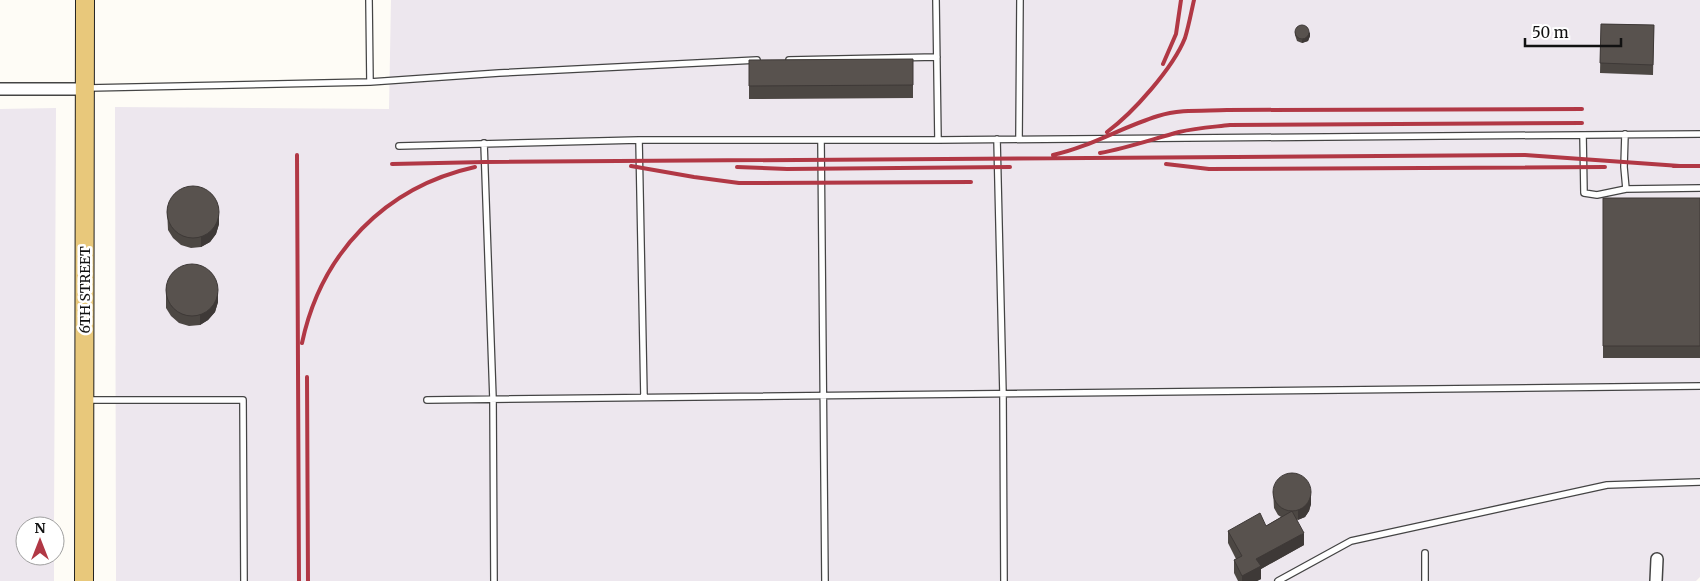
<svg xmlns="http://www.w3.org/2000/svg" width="1700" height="581" font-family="Merriweather,serif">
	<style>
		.industrial { fill: #ede7ee }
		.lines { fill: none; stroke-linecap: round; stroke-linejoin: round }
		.service-casing { stroke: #444; stroke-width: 8 }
		.minor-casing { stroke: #444; stroke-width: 14 }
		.primary-casing { stroke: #222; stroke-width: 20 }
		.service { stroke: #fff; stroke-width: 5.5 }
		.minor { stroke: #fff; stroke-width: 11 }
		.primary { stroke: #e8c87b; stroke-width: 18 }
		.rail { stroke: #b13845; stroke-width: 4 }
		.wall { fill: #4c4743 }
		.shaded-wall { fill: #3e3937 }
		.building { fill: #58524e; stroke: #3e3937 }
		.labels { text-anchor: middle; stroke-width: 5; stroke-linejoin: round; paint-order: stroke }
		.street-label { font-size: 14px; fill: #111; stroke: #fff }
	</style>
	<rect width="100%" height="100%" fill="#fefcf6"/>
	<path class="industrial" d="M391 0H1700V577L1696 581H116L115 107 389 109Z
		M56 108 54 526H25V556H54V581H0V109Z"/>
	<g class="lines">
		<defs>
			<path id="service" d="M936 0 938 140
				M789 60 937 57
				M370 82 499 73 757 60
				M88 88 370 82 369 0
				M1625 134 1624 167 1626 189
				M1583 135 1584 193 1597 195 1626 189 1700 188
				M997 139 1003 394 1004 581
				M1019 139 1020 0
				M639 140 644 397
				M821 140 825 581
				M484 143 493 399 494 581
				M399 146 639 140H938L1700 134
				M86 400H243L244 581
				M427 400 1700 386
				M1278 581 1351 541 1607 485 1700 482
				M1425 581V553"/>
			<path id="minor" d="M0 89H86
				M1656 581 1657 559"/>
			<path id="primary" d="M84 581 85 0"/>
		</defs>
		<use href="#service" class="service-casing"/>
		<use href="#minor" class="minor-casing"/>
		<use href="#primary" class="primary-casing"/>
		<use href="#service" class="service"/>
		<use href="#minor" class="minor"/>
		<use href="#primary" class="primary"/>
		<path class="rail" d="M1163 64 1176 34 1181 0
			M1107 132C1133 113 1173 68 1185 38 1189 25 1191 13 1194 0
			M1100 153C1127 148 1153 139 1179 132 1196 128 1213 127 1230 125L1582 123
			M297 155 299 581
			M1053 155C1090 147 1122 127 1158 116 1180 109 1204 111 1227 110L1582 109
			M392 164 485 162 1525 155 1680 166
			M1166 164 1209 169 1605 167
			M631 166 694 177 739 183 971 182
			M1673 166H1700
			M737 167 787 169 1010 167
			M302 343C321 253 385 187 475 167
			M307 377 308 581"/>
	</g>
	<path class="wall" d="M1601 24 1654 25 1653 75 1600 73Z
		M1295 32 1310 36 1308 41 1302 43 1297 41 1295 35Z
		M913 59V98L749 99V60Z
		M1603 198H1700V358H1603Z
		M167 209 219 224 216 234 210 242 201 247 191 248 181 245 173 238 168 230Z
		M166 287 218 302 215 312 208 320 200 325 189 326 179 323 171 316 166 308Z
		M1273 491 1311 504 1309 511 1305 517 1297 520 1304 545 1261 569V579L1257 581H1238L1234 573V560L1236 559 1228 543V531L1266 526 1281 517 1278 515 1274 508Z"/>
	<path class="shaded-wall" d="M1310 32V36L1308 41 1302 43V40Z
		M219 214V224L216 234 210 242 201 247V237Z
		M218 292V302L215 312 208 320 200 325V315Z
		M1311 494V504L1309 511 1305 517 1298 520V510Z
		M1304 533V545L1261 569V579L1257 581H1242V576L1256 559Z"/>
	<path class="building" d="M1601 24 1654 25 1653 65 1600 63Z
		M1295 32a7 7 0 1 1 14 0a7 7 0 1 1-14 0Z
		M913 59V85L749 86V60Z
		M167 212a26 26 0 1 1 52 0a26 26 0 1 1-52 0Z
		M1603 198H1700V346H1603Z
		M166 290a26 26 0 1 1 52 0a26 26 0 1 1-52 0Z
		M1273 492a19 19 0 1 1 38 0a19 19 0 1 1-38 0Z
		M1292 511 1304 533 1256 559 1261 566 1242 576 1234 560 1242 556 1228 531 1260 513 1266 526Z"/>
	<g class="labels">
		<g class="street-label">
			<text transform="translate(85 290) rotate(-90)" y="5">6TH STREET</text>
		</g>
	</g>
	<g transform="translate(40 541)"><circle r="24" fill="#ffffff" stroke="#a0a0a0"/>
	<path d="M0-4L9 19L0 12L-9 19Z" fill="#b13845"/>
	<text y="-8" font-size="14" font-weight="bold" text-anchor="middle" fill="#111111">N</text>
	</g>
	<path d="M1525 38v8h96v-8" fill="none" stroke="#111111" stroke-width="2.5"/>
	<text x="1532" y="38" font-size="15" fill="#111111" stroke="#ffffff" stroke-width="4" paint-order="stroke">50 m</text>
</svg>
